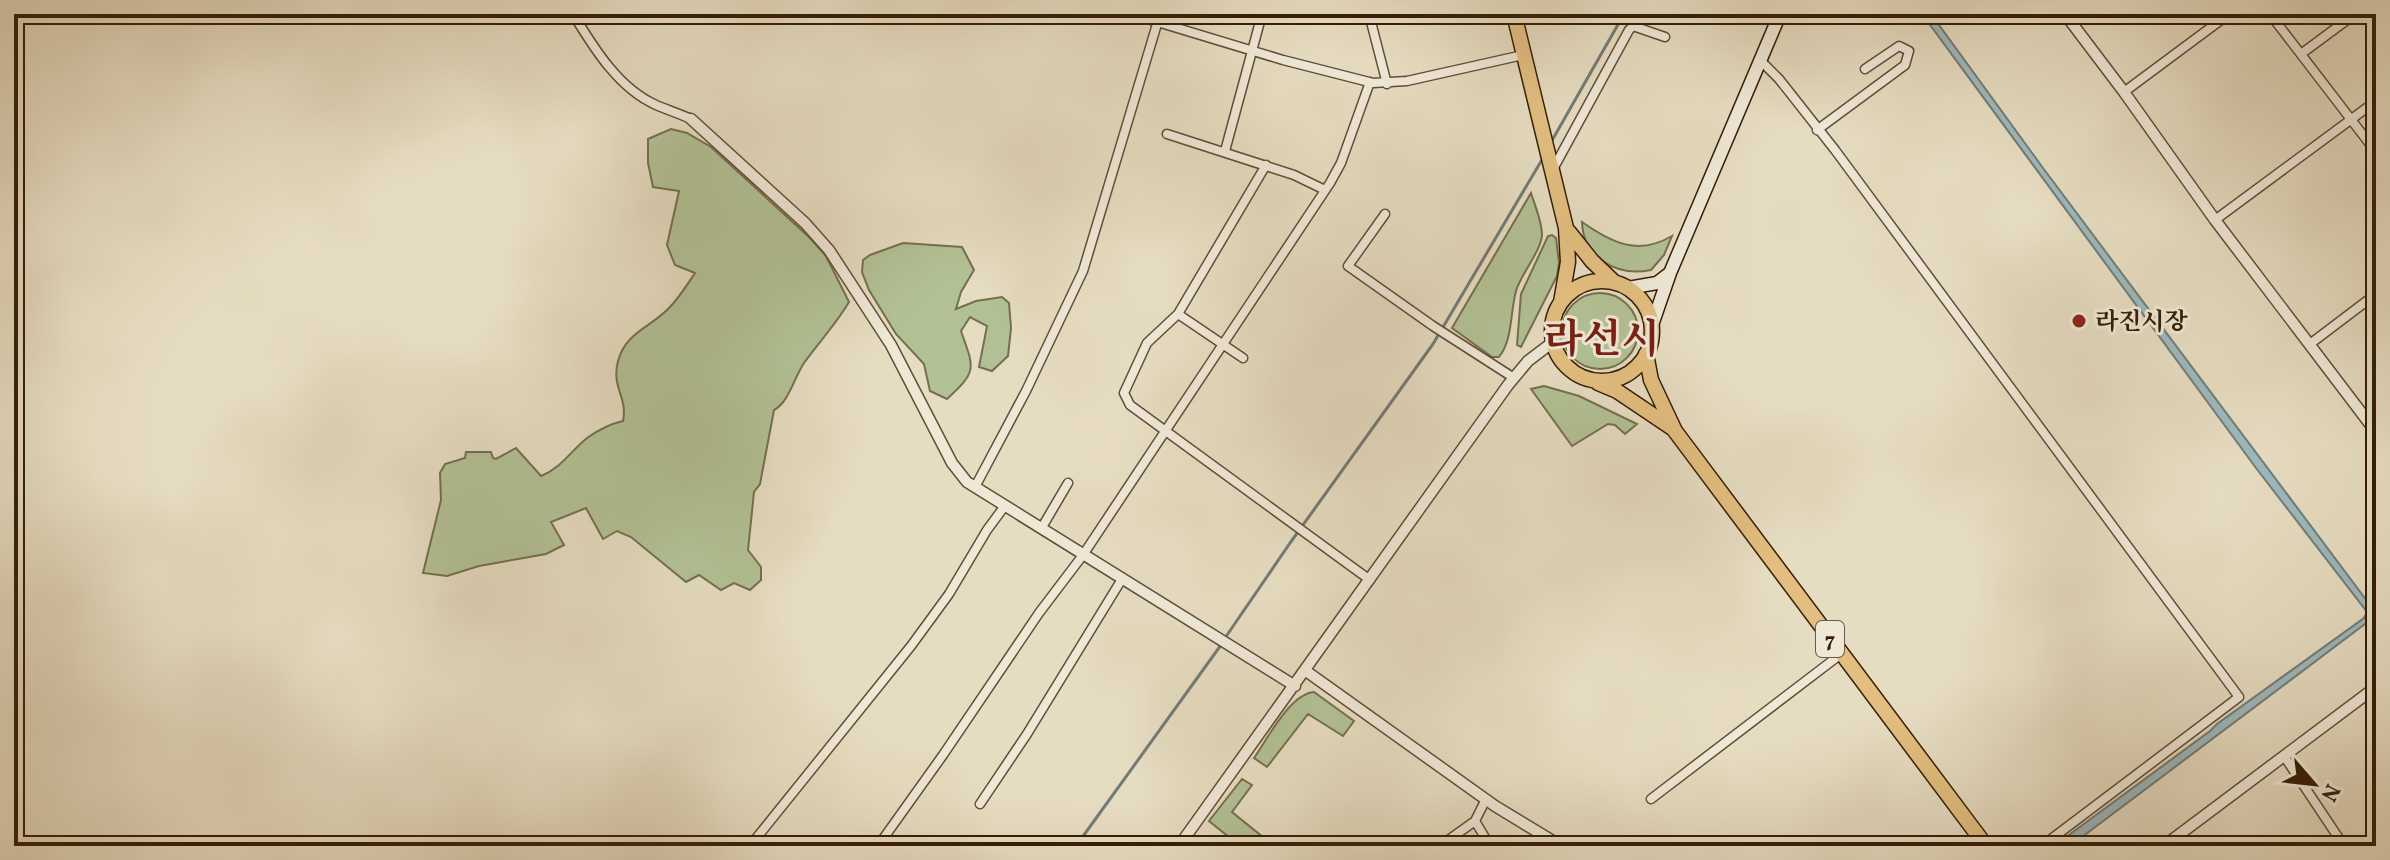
<svg xmlns="http://www.w3.org/2000/svg" width="2390" height="860" font-family="Vollkorn,'Noto Serif KR',serif">
	<style>
		.green { fill: #b2c195; stroke: #746f4e; stroke-width: 2 }
		.water { fill: #9cb9be; stroke: #737b75; stroke-width: 2 }
		.lines { fill: none; stroke-linecap: round; stroke-linejoin: round }
		.stream { stroke: #737b75; stroke-width: 3 }
		.minor-casing { stroke: #614d36; stroke-width: 11 }
		.tertiary-casing { stroke: #614d36; stroke-width: 13 }
		.secondary-casing { stroke: #351d07; stroke-width: 15 }
		.trunk-casing { stroke: #351d07; stroke-width: 17 }
		.minor { stroke: #efe8d7; stroke-width: 8 }
		.tertiary { stroke: #efe8d7; stroke-width: 10 }
		.secondary { stroke: #efe8d7; stroke-width: 12 }
		.trunk { stroke: #e3be80; stroke-width: 14 }
		.poi-dot { fill: #8f2418; stroke: #efe8d7; stroke-width: 3 }
		.labels { text-anchor: middle; stroke-width: 6; stroke-linejoin: round; paint-order: stroke }
		.shield { fill: #efe8d7; stroke: #6d5a45; stroke-width: 2 }
		.shield-label { font-size: 22px; font-weight: bold; fill: #351d07 }
		.poi-label { font-size: 24px; font-weight: bold; fill: #351d07; stroke: #efe8d7; text-anchor: start }
		.town-label { font-size: 40px; font-weight: bold; fill: #7a1f14; stroke: #efe8d7 }
	</style>
	<rect width="100%" height="100%" fill="#e6dcc1"/>
	<filter id="stains"><feTurbulence type="fractalNoise" baseFrequency=".0025" numOctaves="4"/><feColorMatrix values="0 0 0 0 .2 0 0 0 0 .09 0 0 0 0 .02 0 0 0 .5 -.17"/></filter>
	<radialGradient id="worn" r=".72"><stop offset=".6" stop-color="#630" stop-opacity="0"/><stop offset="1" stop-color="#630" stop-opacity=".3"/></radialGradient>
	<path class="green" d="M671 129 687 133 711 147 809 237 826 256 849 302C836 324 819 342 804 363 794 378 789 402 774 410L760 484 754 492 748 550 761 567V580L750 590 734 583 721 590 699 575 686 582 631 537 617 531 603 539 586 508 551 522 564 545 546 554 479 566 447 576 423 573 441 500 440 473 445 464 465 458 466 452H491L493 458 496 459 516 448 541 476C561 468 571 451 587 438 598 430 610 424 623 421 628 397 611 388 618 361 626 332 650 328 669 308 679 298 687 285 695 273L675 265 667 245 679 191 653 187 648 163V139Z
		M1531 193C1535 206 1542 221 1542 235 1541 251 1521 274 1516 291 1510 313 1513 339 1499 357H1492L1452 328Z
		M1582 222C1612 243 1638 256 1672 236L1664 255 1651 270C1617 277 1583 258 1582 222Z
		M1552 235 1556 238 1559 263 1557 276 1521 347 1517 345 1521 294 1548 236Z
		M903 243 962 247 974 270 961 292 956 309 976 301 1002 297 1009 303 1011 328 1008 356 992 371 979 367 987 326 970 317 961 331C974 368 978 371 947 399L930 391 924 364 896 334 869 290 862 272 863 260 870 255Z
		M1562 331a38 38 0 1 1 76 0a38 38 0 1 1-76 0Z
		M1544 386 1579 396 1637 424 1625 434 1615 425 1608 424 1572 446 1531 389Z
		M1314 692 1354 721 1343 736 1308 714 1267 767 1254 758C1268 738 1290 694 1314 692Z
		M1242 779 1252 785 1232 812 1274 846H1240L1209 821Z"/>
	<path class="water" d="M1922 14H1931L2043 168 2376 613V624H2365L2070 846H2054L2210 731 2217 724 2364 618 2367 612 2256 468Z"/>
	<g class="lines">
		<path class="stream" d="M1550 144 1624 14
			M1225 638 1290 543 1433 344 1543 158
			M1076 846 1221 645"/>
		<defs>
			<path id="minor" d="M573 14C594 48 618 88 656 105 668 110 680 114 691 119
				M1131 14 1283 60 1373 83 1407 81 1523 55
				M1369 14 1387 84
				M2270 14 2376 152
				M2301 54 2355 14
				M1760 60 1779 79 1835 150 2239 697 2042 846
				M2124 92 2229 14
				M1817 130 1905 65 1909 51 1899 46 1865 69
				M1167 134 1294 175 1325 190
				M1225 151 1262 14
				M1552 171 1629 30 1633 26 1665 37
				M1385 214 1348 266 1433 326 1514 378
				M2215 220 2376 101
				M1178 314 1266 165
				M2310 344 2376 294
				M1243 358 1178 314 1147 343 1124 393 1130 405 1370 580
				M975 487 1026 391 1083 271 1160 14
				M1041 529 1068 483
				M2284 756 2344 846
				M1651 799 1841 654
				M980 804 1027 734 1122 579
				M1475 821 1490 846
				M750 846 911 646 949 594 987 530 1004 507
				M878 846 943 755 1039 613 1083 555 1330 183 1341 163 1370 82
				M1440 846 1475 821 1486 799"/>
			<path id="tertiary" d="M2065 14 2124 92 2215 220 2376 432
				M691 119 805 223 829 250 891 345 952 463 967 482 1295 686
				M1306 671 1495 806 1561 846
				M1179 846 1508 385 1528 361 1553 342
				M2164 846 2376 687"/>
			<path id="secondary" d="M1628 288 1657 283 1670 273
				M1652 325 1670 273 1780 14"/>
			<path id="trunk" d="M1514 14 1566 228 1568 262 1561 302
				M1569 232 1592 261 1614 282
				M1552 331a50 50 0 1 1 100 0a50 50 0 1 1-100 0Z
				M1646 354 1651 380 1675 431 1986 846
				M1598 383 1617 391 1672 428"/>
		</defs>
		<use href="#minor" class="minor-casing"/>
		<use href="#tertiary" class="tertiary-casing"/>
		<use href="#secondary" class="secondary-casing"/>
		<use href="#trunk" class="trunk-casing"/>
		<use href="#minor" class="minor"/>
		<use href="#tertiary" class="tertiary"/>
		<use href="#secondary" class="secondary"/>
		<use href="#trunk" class="trunk"/>
	</g>
	<circle class="poi-dot" cx="2079" cy="321" r="8"/>
	<g class="labels">
		<rect class="shield" x="1816" y="621" width="28" height="36" rx="6"/>
		<g class="shield-label">
			<text x="1830" y="647">7</text>
		</g>
		<g class="poi-label">
			<text x="2095" y="329">라진시장</text>
		</g>
		<g class="town-label">
			<text x="1602" y="352">라선시</text>
		</g>
	</g>
	<rect width="2390" height="860" fill="none" stroke="#e6dcc1" stroke-width="48"/>
	<rect x="16" y="16" width="2358" height="828" fill="none" stroke="#351d07" stroke-width="4"/>
	<rect x="24" y="24" width="2342" height="812" fill="none" stroke="#351d07" stroke-width="2"/>
	<g transform="translate(2314 784) rotate(118)" stroke="#efe8d7" stroke-width="6" paint-order="stroke">
	<path d="M0-6L14 30L0 20L-14 30Z" fill="#351d07"/>
	<text y="-12" font-size="22" font-weight="bold" text-anchor="middle" fill="#351d07">N</text>
	</g>
	<rect width="100%" height="100%" filter="url(#stains)"/>
	<rect width="100%" height="100%" fill="url(#worn)"/>
</svg>
